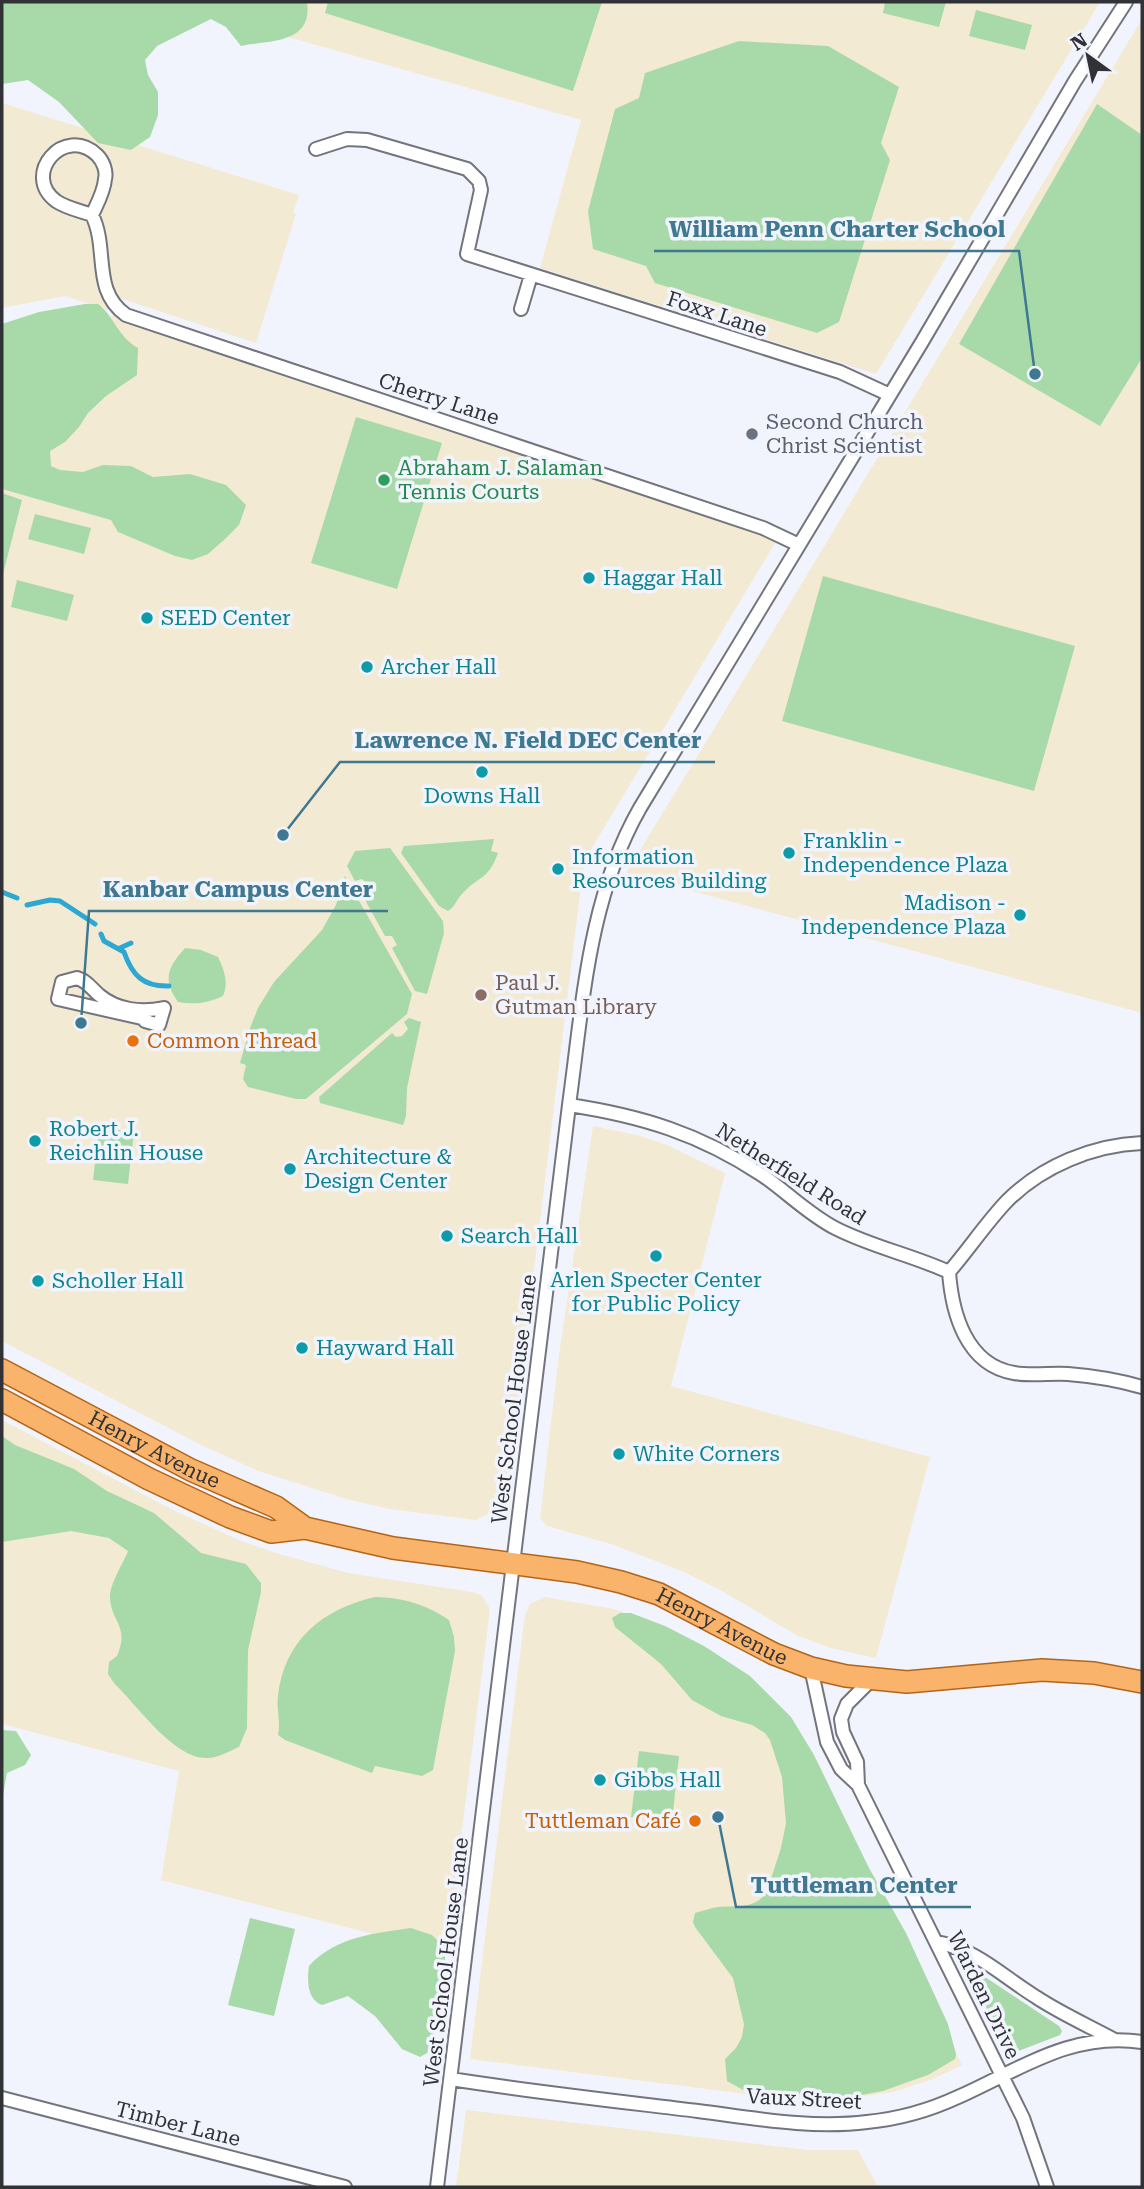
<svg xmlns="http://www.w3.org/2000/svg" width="1144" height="2189" font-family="'Roboto Serif',serif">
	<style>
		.education { fill: #f3ead4 }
		.green { fill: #a8d9a8 }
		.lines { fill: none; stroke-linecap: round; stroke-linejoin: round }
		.stream { stroke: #2ca8d2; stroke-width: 5 }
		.street-casing { stroke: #73757d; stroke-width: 16 }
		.primary-casing { stroke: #b26519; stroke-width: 24 }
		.street { stroke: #fff; stroke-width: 12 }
		.primary { stroke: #fab36b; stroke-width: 21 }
		.worship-dot { fill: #6b7280; stroke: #f1f4fd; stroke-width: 2.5 }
		.leisure-dot { fill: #2e9e5b; stroke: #f1f4fd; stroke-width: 2.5 }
		.culture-dot { fill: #0f9aa8; stroke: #f1f4fd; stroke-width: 2.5 }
		.education-dot { fill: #8d6e63; stroke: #f1f4fd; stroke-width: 2.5 }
		.food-dot { fill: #e8710a; stroke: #f1f4fd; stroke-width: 2.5 }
		.labels { text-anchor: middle; stroke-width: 7; stroke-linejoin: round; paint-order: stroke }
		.street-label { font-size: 21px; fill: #313236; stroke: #f1f4fd }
		.worship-label { font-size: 21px; fill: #5b616d; stroke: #f1f4fd; text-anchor: start }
		.leisure-label { font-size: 21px; fill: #27864d; stroke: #f1f4fd; text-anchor: start }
		.culture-label { font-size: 21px; fill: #0d838f; stroke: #f1f4fd; text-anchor: start }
		.education-label { font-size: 21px; fill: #785e54; stroke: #f1f4fd; text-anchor: start }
		.food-label { font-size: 21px; fill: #c56008; stroke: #f1f4fd; text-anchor: start }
		.leader { fill: none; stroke: #3e7891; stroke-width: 2.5 }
		.callout-dot { fill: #3e7891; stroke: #f1f4fd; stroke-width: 2.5 }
		.callout-label { font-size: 23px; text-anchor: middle; font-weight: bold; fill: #3e7891; stroke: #f1f4fd; stroke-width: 7; stroke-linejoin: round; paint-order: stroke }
	</style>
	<rect width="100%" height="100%" fill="#f1f4fd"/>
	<path class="education" d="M274 2H1100L876 374 540 268 581 120 260 29Z
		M1142 19V1013L626 873 714 729Z
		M2 103 299 195 293 213 296 214 256 343 119 298 112 299 107 310 65 296 2 308Z
		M117 315 780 535 584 861 505 1508H500L476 1520 390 1509 350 1500 258 1471 199 1444 2 1341V432L105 327 111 316Z
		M593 1126 637 1135 667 1145 725 1173 671 1386 930 1457 876 1658 831 1648 798 1636 722 1591 682 1571 611 1544 547 1526 540 1518 559 1355Z
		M2 1420 173 1510 239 1540 276 1553 348 1573 472 1592 482 1596 489 1607V1618L460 1845 452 1954 161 1880 179 1771 2 1724Z
		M545 1597 614 1609 676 1632 829 1796 962 2065 933 2079 893 2092 829 2101 770 2097 470 2059 525 1615 530 1604Z
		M466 2110 808 2150H858L878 2187H456Z"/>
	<path class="green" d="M2 2H307C313 44 270 40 241 46L226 27 211 19 157 46 145 60 148 75 158 92V115L150 137 131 150 98 143 59 102 28 80 2 84Z
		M328 2H602L573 91 325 13Z
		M885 2H946L939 27 883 13Z
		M976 10 1032 25 1025 50 969 36Z
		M739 41 828 46 899 87 881 143 890 160 839 322 817 333 655 283 646 266 593 249 588 211 615 109 639 98 645 73Z
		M1097 104 1142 135V358L1100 426 959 344Z
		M85 304H98C115 317 117 336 138 348L137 375 106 396 88 413 79 427 65 442 50 451 51 466 60 470 83 472 103 465 131 466 153 477 190 474 226 485 246 505 239 525 225 539 208 554 192 560 175 556 118 532 111 520 2 489V324L39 312Z
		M356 417 442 443 397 589 311 563Z
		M2 493 22 500 2 578Z
		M35 514 91 528 84 554 28 539Z
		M823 576 1075 646 1034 791 782 721Z
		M17 580 74 595 67 621 11 607Z
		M494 839 491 851 498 853C488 881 479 875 462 894 456 900 455 907 448 911L439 906 401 853 404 846Z
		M390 848 443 921 444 933 427 994 415 991 392 948 397 945 392 936H385L363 896 369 892 367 884 362 879 355 881 347 866 355 851Z
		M345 876 412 994 407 1014 306 1099H296L248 1087 243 1079 246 1065 240 1063 250 1028 258 1008 274 982 322 930 336 905Z
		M185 948 201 950 218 957C224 970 229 982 223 996 208 1003 195 1005 178 1002 162 979 168 967 185 948Z
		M409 1018 421 1022 407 1088 406 1116 403 1125 320 1103 319 1097 392 1033 396 1037 402 1036 408 1029 404 1022Z
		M99 1128 134 1132 128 1184 93 1180Z
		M2 1436 15 1445 74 1469 107 1491 154 1513 201 1553 246 1564 261 1583V1592L248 1650 247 1728 239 1747C229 1751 219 1758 207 1758 174 1759 137 1705 114 1683L108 1674 109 1662 117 1656C130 1625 111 1623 110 1597 110 1583 123 1564 128 1551L109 1538 71 1531 2 1542Z
		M375 1597C404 1598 425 1604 449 1620L454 1637 455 1651 433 1770 422 1776 375 1766 372 1773 285 1740 278 1735C281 1722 276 1709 278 1696 284 1641 322 1609 375 1597Z
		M620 1613H631L665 1626 704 1646 750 1676 791 1717 814 1755 869 1868 906 1933 948 2024 956 2054 955 2059 928 2075 908 2082 883 2091 829 2101 771 2090H743L727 2081 725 2059 736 2048 742 2037 744 2024 733 1978 695 1927 693 1922 695 1913C703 1911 711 1908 718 1907 738 1905 755 1910 767 1891L781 1848 786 1823 782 1777 770 1740 765 1733 752 1725 721 1716 692 1700 661 1664 615 1627 612 1618Z
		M2 1730 16 1731 31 1755 25 1765 7 1773 3 1795 2 1838Z
		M639 1751 679 1756 672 1822 631 1817Z
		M250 1918 295 1929 274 2016 228 2005Z
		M411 1928 432 1935 440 1943 445 1952V1962L437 1999 433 2040 427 2053 420 2057 402 2049 375 2016 348 1996 322 2005C307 2000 307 1980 309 1966 335 1937 375 1933 411 1928Z
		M985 1977 1059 2026 1062 2031 1060 2035 1011 2054 976 1988V1982Z"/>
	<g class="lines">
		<path class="stream" d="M2 892 17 898
			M27 905 50 900 60 901 95 924
			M101 934 104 941 124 952C132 975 143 987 169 986
			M120 948 131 943"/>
		<defs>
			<path id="street" d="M316 149 347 139 367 140 467 169 479 181 481 190 467 254 840 372 890 395
				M92 215C97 204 104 192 105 179 107 171 103 161 97 155 64 124 21 175 56 201 66 208 81 211 92 215 109 249 91 290 126 315L763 528 799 545
				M521 309 531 275
				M77 978C87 981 91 988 99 995 117 1010 141 1013 164 1008L159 1025 145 1021 146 1019 58 999 62 982Z
				M569 1105C642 1116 700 1134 762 1175 787 1192 808 1214 835 1228 872 1247 912 1255 949 1272
				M949 1272C952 1313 966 1365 1014 1373 1031 1376 1050 1373 1068 1374 1093 1376 1118 1380 1142 1387
				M949 1272C969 1249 986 1223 1007 1201 1042 1166 1093 1145 1142 1143
				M811 1668 827 1742 841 1769 858 1785 1023 2118 1047 2187
				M858 1785 857 1762 843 1732 841 1719 847 1704 871 1680
				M936 1942C976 1949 1002 1976 1036 1997 1060 2013 1087 2025 1113 2039
				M451 2079C533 2092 616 2101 698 2111 753 2118 811 2129 867 2122 898 2119 930 2110 958 2097 1019 2070 1072 2031 1142 2042
				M2 2098 345 2187
				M437 2187 569 1105C583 1004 588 899 640 808L922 342 1075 81 1126 2"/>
			<g id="primary">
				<path id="s1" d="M2 1370 191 1470 276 1507 305 1528 393 1548 577 1572 621 1582 659 1594 774 1654 811 1668 846 1676 907 1682 1042 1670 1094 1673 1142 1682"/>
				<path d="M2 1400 149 1479 230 1517 271 1532 305 1528"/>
			</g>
		</defs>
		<use href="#street" class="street-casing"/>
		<use href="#primary" class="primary-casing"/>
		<use href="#street" class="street"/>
		<use href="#primary" class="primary"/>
	</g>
	<circle class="worship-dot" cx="752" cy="434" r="7"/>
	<circle class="leisure-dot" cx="384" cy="480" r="7"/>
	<g class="culture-dot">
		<circle cx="589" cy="578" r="7"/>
		<circle cx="147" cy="618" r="7"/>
		<circle cx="367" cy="667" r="7"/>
		<circle cx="482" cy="772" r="7"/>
		<circle cx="789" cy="853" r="7"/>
		<circle cx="558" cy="869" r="7"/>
		<circle cx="1020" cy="915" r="7"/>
		<circle cx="35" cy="1141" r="7"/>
		<circle cx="290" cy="1169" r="7"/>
		<circle cx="447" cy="1236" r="7"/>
		<circle cx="656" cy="1256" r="7"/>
		<circle cx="38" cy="1281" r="7"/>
		<circle cx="302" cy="1348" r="7"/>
		<circle cx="619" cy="1454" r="7"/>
		<circle cx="600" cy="1780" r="7"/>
	</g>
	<circle class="education-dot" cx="481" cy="995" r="7"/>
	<g class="food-dot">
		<circle cx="133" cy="1041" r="7"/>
		<circle cx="695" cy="1821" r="7"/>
	</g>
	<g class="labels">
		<g class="street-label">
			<text transform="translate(717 314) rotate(18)" y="7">Foxx Lane</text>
			<text transform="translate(439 399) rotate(18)" y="7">Cherry Lane</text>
			<text transform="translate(791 1174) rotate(32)" y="7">Netherfield Road</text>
			<text transform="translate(514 1399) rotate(-83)" y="7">West School House Lane</text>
			<text dy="7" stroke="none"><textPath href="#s1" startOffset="172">Henry Avenue</textPath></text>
			<text dy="7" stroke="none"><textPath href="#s1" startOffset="774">Henry Avenue</textPath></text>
			<text transform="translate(446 1962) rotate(-83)" y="7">West School House Lane</text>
			<text transform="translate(984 1995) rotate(64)" y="7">Warden Drive</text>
			<text transform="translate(804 2099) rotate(3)" y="7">Vaux Street</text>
			<text transform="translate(178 2124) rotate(14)" y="7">Timber Lane</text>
		</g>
		<g class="worship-label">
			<text x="766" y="429">Second Church<tspan x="766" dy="24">Christ Scientist</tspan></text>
		</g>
		<g class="leisure-label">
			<text x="398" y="475">Abraham J. Salaman<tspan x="398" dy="24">Tennis Courts</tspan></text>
		</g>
		<g class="culture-label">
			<text x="603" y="585">Haggar Hall</text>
			<text x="161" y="625">SEED Center</text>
			<text x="381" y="674">Archer Hall</text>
			<text x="482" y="803" text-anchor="middle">Downs Hall</text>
			<text x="803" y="848">Franklin -<tspan x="803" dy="24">Independence Plaza</tspan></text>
			<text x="572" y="864">Information<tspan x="572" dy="24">Resources Building</tspan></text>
			<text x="1006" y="910" text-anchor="end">Madison -<tspan x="1006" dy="24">Independence Plaza</tspan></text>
			<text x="49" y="1136">Robert J.<tspan x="49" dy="24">Reichlin House</tspan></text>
			<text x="304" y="1164">Architecture &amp;<tspan x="304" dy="24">Design Center</tspan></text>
			<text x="461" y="1243">Search Hall</text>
			<text x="656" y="1287" text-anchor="middle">Arlen Specter Center<tspan x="656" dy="24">for Public Policy</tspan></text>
			<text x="52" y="1288">Scholler Hall</text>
			<text x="316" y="1355">Hayward Hall</text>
			<text x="633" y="1461">White Corners</text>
			<text x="614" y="1787">Gibbs Hall</text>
		</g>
		<g class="education-label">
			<text x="495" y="990">Paul J.<tspan x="495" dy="24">Gutman Library</tspan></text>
		</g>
		<g class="food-label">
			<text x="147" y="1048">Common Thread</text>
			<text x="681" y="1828" text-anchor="end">Tuttleman Café</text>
		</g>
	</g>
	<path class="leader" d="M1035 374L1019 251H654M283 835L340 762H715M81 1023L89 911H388M718 1817L736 1907H971"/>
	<g class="callout-dot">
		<circle cx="1035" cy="374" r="7"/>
		<circle cx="283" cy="835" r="7"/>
		<circle cx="81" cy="1023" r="7"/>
		<circle cx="718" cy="1817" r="7"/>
	</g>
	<g class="callout-label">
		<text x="837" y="237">William Penn Charter School</text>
		<text x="528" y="748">Lawrence N. Field DEC Center</text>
		<text x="238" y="897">Kanbar Campus Center</text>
		<text x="854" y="1893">Tuttleman Center</text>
	</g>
	<rect width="1144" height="2189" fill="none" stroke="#313236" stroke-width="7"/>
	<g transform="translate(1088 56) rotate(327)" stroke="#f1f4fd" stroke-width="5" paint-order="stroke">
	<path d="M0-5L12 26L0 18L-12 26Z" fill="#313236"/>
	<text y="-10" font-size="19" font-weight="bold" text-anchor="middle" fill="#313236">N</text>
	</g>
</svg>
